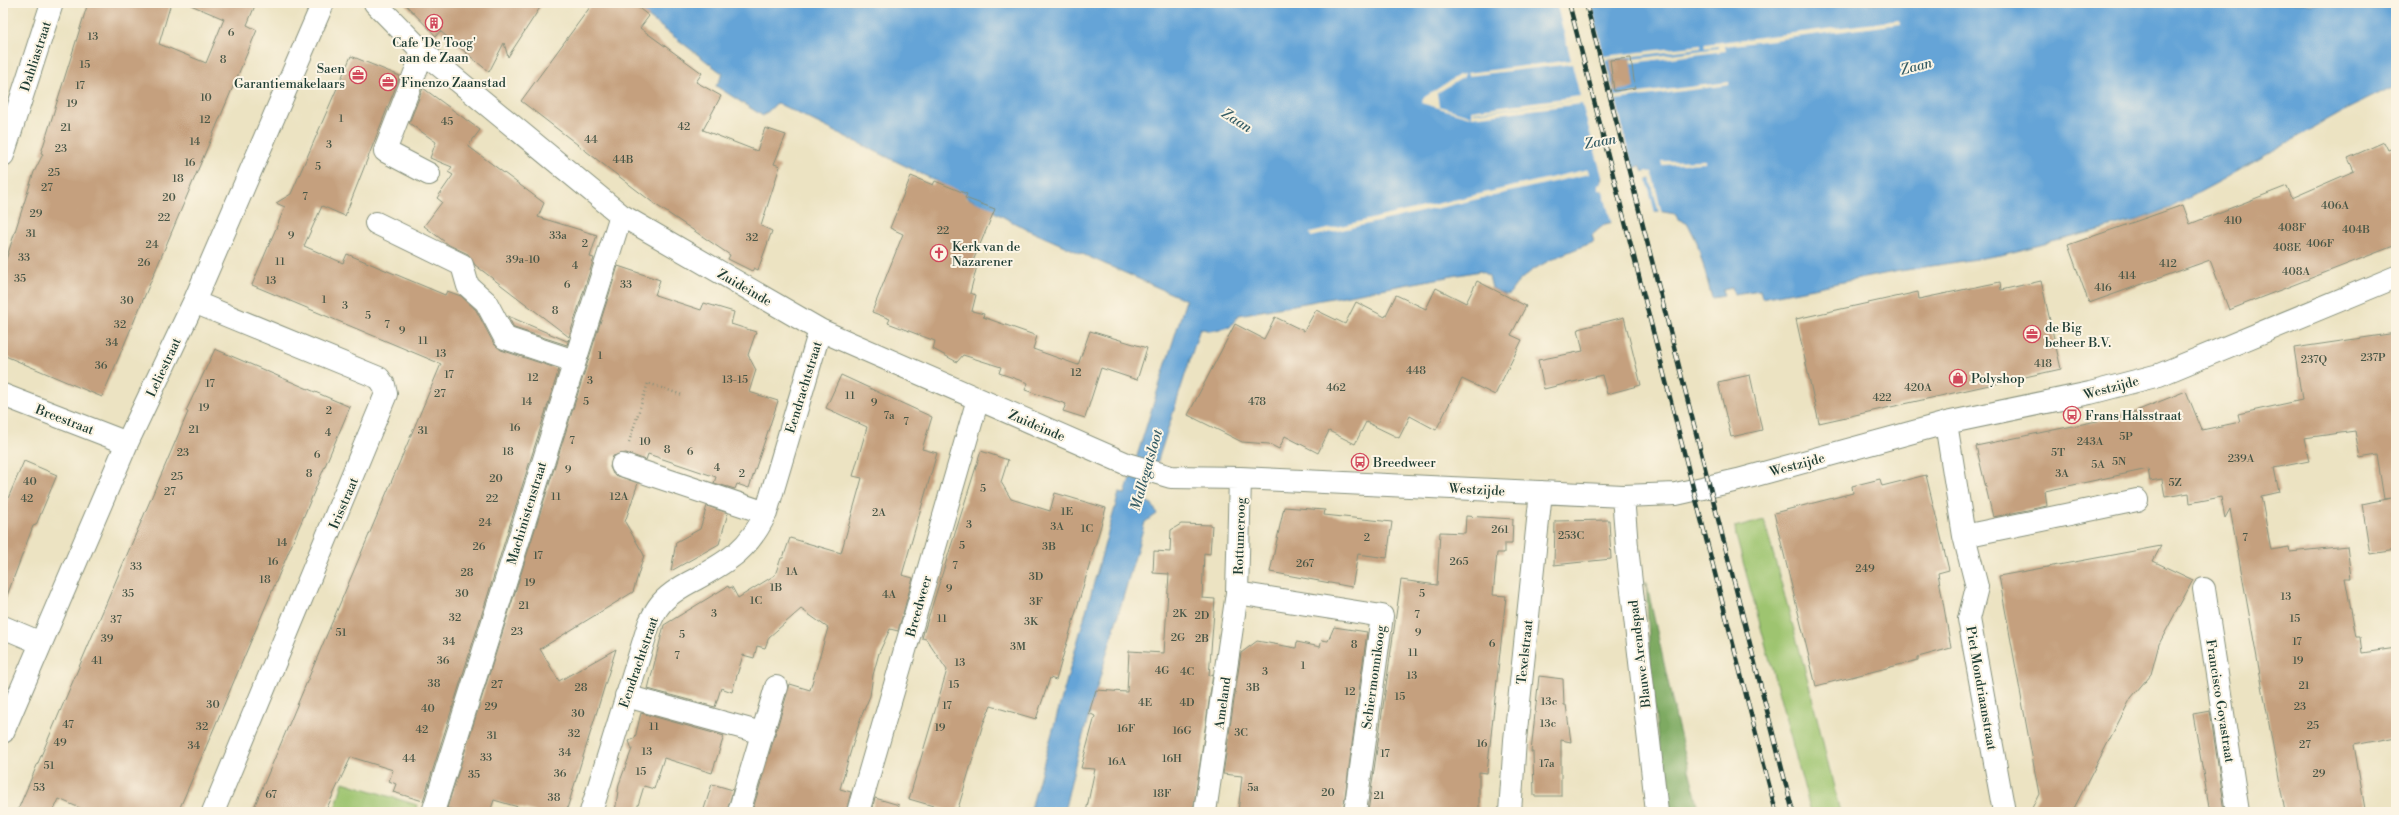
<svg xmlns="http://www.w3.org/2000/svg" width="2399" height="815" font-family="'Libre Bodoni',serif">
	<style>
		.green { fill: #9ec46f; stroke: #5e8052 }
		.forest { fill: #7eaa62; stroke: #4e744b }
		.water { fill: #65a4d7; stroke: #427086; fill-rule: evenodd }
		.pier { fill: #ece3c2; fill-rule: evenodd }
		.building { fill: #c5a07e }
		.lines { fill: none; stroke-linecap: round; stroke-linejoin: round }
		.minor-casing { stroke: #86907b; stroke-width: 24 }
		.path { stroke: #86907b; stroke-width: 2.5; stroke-dasharray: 1 3; stroke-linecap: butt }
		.minor { stroke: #fff; stroke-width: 22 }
		.rail-casing { stroke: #1f3d34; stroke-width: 4.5 }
		.rail { stroke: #fcf5e5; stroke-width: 3; stroke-dasharray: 9; stroke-linecap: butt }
		.labels { text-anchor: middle; stroke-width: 4; stroke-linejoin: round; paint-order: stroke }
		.number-label { font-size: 11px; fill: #485646 }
		.poi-label { font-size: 13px; fill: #1f3d34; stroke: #fcf5e5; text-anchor: start }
		.street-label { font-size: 13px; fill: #1f3d34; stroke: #fcf5e5 }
		.water-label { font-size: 14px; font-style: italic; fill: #345c65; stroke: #fcf5e5 }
	</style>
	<rect width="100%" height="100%" fill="#fcf5e5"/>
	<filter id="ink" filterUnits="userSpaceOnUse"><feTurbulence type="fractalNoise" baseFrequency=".025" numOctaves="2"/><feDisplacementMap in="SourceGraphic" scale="8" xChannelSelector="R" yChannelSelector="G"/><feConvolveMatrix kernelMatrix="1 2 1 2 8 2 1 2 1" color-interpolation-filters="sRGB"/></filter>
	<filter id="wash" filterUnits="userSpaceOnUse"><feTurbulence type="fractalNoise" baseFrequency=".012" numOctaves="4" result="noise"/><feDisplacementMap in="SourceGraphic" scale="16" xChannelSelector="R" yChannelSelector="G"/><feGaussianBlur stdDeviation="0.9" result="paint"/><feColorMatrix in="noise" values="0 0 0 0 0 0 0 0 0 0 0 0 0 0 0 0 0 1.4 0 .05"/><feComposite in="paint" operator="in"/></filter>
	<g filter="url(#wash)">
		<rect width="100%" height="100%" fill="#ece3c2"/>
		<path class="green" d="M1764 520 1808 681 1840 812H1811L1736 536 1735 528Z
			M343 782 417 805 415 812H334Z"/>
		<path class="forest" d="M1646 581 1678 727 1700 812H1665L1650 659Z"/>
		<path class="water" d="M630 3H2396V85L2340 113 2224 179 2170 208 2138 220 2001 255 1894 272 1762 298 1760 290 1734 294 1732 288 1723 290 1724 296 1712 298 1697 242 1688 224 1678 219 1675 214 1658 211 1605 224 1592 235 1594 242C1568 252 1522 268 1510 294L1505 295 1492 288 1489 276 1480 271 1239 315 1230 327 1210 331 1200 328 1145 501 1152 504 1157 514 1145 522 1076 760 1064 812H1030L1119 493 1125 494 1186 300 1026 229 934 180 777 103 763 116 716 86 723 74ZM1640 166 1643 172 1646 171 1649 179 1602 191 1598 185 1601 183 1602 177Z"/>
		<path class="pier" d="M1556 3H1591L1604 56 1701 45V48L1605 60 1615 96 1729 82V85L1616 100 1633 170 1603 180 1582 104 1472 117 1471 110 1580 96 1572 64 1468 76 1467 73 1571 60ZM1581 100 1474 113V112Z
			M1899 20 1900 24 1725 46 1726 51 1632 63 1631 59 1718 48V46L1705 48 1704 44Z
			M1464 74V77L1437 93 1439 106 1469 115 1470 117 1421 103 1423 98 1459 75Z
			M1705 160V163L1662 165 1661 161Z
			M1588 169 1589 174 1311 237 1310 233Z
			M1646 171 1652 172 1662 214 1659 213 1650 178 1647 180 1655 214 1612 225 1603 191 1598 189V184L1603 182 1600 185 1602 189 1646 178 1647 174 1641 173Z"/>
		<g id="blocks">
			<path class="building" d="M88 3H171L159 44 206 63 224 19 186 3H256L247 25 257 30 102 397 3 355V269L34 172 43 154 41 153Z
				M404 3H543L508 57 504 43 489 72 440 31 436 36Z
				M593 3H632L649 16 640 28 702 73 696 82 721 96 703 130 757 151 765 128 786 135 774 164 780 166 761 226 772 231 758 270 754 268 752 271 728 259 730 255 656 205 521 101Z
				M351 56 400 76 345 216 322 206 304 246 343 263 347 254 445 295 447 291 461 296 476 310 494 344 501 350 559 369 423 801 393 792 396 784 389 781 393 770 351 757 325 812H252L441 364 252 285 285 207 276 203 291 194Z
				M1631 58 1635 88 1614 91 1610 60Z
				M423 88 480 130 468 146 544 203 538 217 597 235 590 257 594 258 569 337 475 265 468 254 449 245 424 226 442 202 437 198 453 175 448 172 452 167 430 158 436 142 409 123Z
				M2384 142 2388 150 2396 147V245L2229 310 2210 260 2089 303 2068 245 2183 205 2190 224 2287 186 2292 198 2354 171 2348 158Z
				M911 176 933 185 935 181 967 194 965 198 995 209 973 261 978 262 970 293 976 295 972 311 984 314 983 317 1037 336 1033 349 1078 365 1090 331 1147 348 1137 380 1101 368 1085 418 1063 411 1066 404 1025 390 1028 383 999 373 1001 367 963 355 957 362 933 349 935 341 888 323 890 319 872 312 903 234 890 228Z
				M618 266 660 280 655 295 701 310 704 303 734 312 731 324 756 332 748 355 756 370 749 392 778 401 749 488 737 484 735 489 714 483 716 477 648 454 646 460 626 453 613 456 610 467 613 474 638 483 625 522 644 555 633 592 540 649 559 681 616 649 566 812H535L494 800 490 812H461L447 808Z
				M1477 281 1526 306 1511 335 1522 340 1495 395 1462 379 1436 430 1410 416 1399 438 1366 422 1355 444 1329 431 1318 453 1285 436 1279 449 1269 444 1242 442 1188 415 1235 324 1264 339 1275 317 1304 331 1316 310 1345 324 1356 302 1385 317 1396 295 1426 309 1436 288 1466 303Z
				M2041 281 2061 369 1819 423 1796 319 1918 292 1919 299 2000 282 2001 290Z
				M508 316 567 341 569 339 567 345 514 328Z
				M1624 317 1641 385 1607 394 1602 375 1544 389 1538 360 1583 351 1578 329Z
				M2396 333V550L2370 554 2362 504 2391 498 2384 499 2377 455 2360 458 2355 431 2304 438 2309 461 2274 468 2279 492 2261 496 2271 550 2289 547 2290 552 2347 546 2351 578H2345L2356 637H2360L2362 653 2396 648V737L2354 745 2365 809 2347 812H2285L2230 509 2225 518 2221 497 2190 503 2189 493 2165 497 2162 479 2150 481 2148 469 2045 491 2047 506 1993 517 1976 446 2126 415 2186 391 2202 430 2240 422 2238 414 2302 400 2294 348Z
				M215 349 350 407 209 740 178 812H89L59 799 53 812H17L188 412 186 411Z
				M841 375 932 417 922 449 937 453 902 575 913 578 898 631 890 629 879 653 873 675 870 696 861 717 849 757 840 789 851 792 846 812H752L790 684 810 690 828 628 801 609 769 637 765 648 757 646 754 658 743 655 732 692 721 688 715 707 648 689 664 625 728 586 729 588 732 587 738 598 775 575 781 558H783L790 538 841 553 862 478 853 476 867 427 826 408Z
				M1750 375 1762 430 1731 437 1718 382Z
				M981 451 1008 460 1001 482 1011 499 1050 511 1055 493 1106 508 1056 680 1050 678 1036 719 991 706 983 724 957 812H954L909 799 947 670 926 639 922 638Z
				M24 461 57 475 36 525 33 526 5 601H3V510Z
				M1926 475 1949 570 1938 573 1951 648 1918 657V660L1816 686 1774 513 1853 493 1852 486 1880 479 1882 486Z
				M707 506 728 513 719 544 671 571 676 542 700 529Z
				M1284 507 1325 510 1324 515 1392 522 1387 558 1358 554 1352 587 1270 572Z
				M1466 516 1513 519 1512 544H1504V553H1497L1493 595 1506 596 1487 773 1479 772V812H1368L1401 580 1437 585 1440 532 1465 533Z
				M1609 520 1611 559 1554 565 1555 521Z
				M1181 524 1212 525 1210 554 1204 553 1202 598 1215 599 1209 676 1213 674 1193 812H1086L1095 769 1081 768 1095 716 1089 713 1096 690 1127 692 1129 651 1164 653 1169 574 1153 573 1154 551 1170 552 1171 530Z
				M2161 546 2153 561 2193 580 2159 644 2151 674 2131 698 2072 812H2030L2039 794 1999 576Z
				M1334 627 1367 632 1343 812H1238L1242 776 1223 774 1241 653 1257 641 1296 648 1297 642 1320 647 1322 640 1328 641Z
				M1539 676 1563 679 1564 705H1566L1571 742 1561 740V796H1534L1533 752H1531Z
				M2210 711 2225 811 2219 812H2210L2193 714Z
				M641 713 724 736 712 773 664 758 654 789 644 786 636 812H615L619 784 632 749 629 741 635 738Z
				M712 784 733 790 727 812H703Z
				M875 798 899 805 898 812H871Z"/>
		</g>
	</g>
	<g filter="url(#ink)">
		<use href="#blocks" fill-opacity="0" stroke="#86907b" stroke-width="1"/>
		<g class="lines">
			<defs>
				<path id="minor" d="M375 3 423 52 621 215 820 330 1127 464 1171 477 1240 478 1623 496 1676 494 1738 480 1946 423 2090 393 2159 375 2396 277
					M423 52 385 151 429 174
					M3 155 52 3
					M376 223 462 265 468 286 486 302 505 338 574 361
					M194 302 379 378 384 385 386 394 213 812
					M3 395 127 443
					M1946 423 1964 536 1977 587 1969 619 2004 812
					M622 465 766 513
					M1623 496 1627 547 1657 812
					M1964 536 2137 500
					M2204 589 2238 812
					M1237 593 1382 616 1355 812
					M3 627 41 643
					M626 696 762 733
					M3 732 127 443 194 302 323 3
					M433 812 621 215
					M591 812 649 624C652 618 655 611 659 606 668 594 684 585 696 579 730 560 749 549 766 513L820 330
					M739 812 776 687
					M858 812 978 399
					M1205 812 1237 593 1240 478
					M1510 812 1515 740 1541 492"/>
			</defs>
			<use href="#minor" class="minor-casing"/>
			<path class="path" d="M629 442 648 383 682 395"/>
			<use href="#minor" class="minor"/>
			<defs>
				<path id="rail" d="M1569 3 1776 812
					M1586 3 1793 812"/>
			</defs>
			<use href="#rail" class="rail-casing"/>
			<use href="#rail" class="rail"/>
		</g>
	</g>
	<defs>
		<symbol id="building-ring" viewBox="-11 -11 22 22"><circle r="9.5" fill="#fcf5e5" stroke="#d1495b" stroke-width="1.5"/><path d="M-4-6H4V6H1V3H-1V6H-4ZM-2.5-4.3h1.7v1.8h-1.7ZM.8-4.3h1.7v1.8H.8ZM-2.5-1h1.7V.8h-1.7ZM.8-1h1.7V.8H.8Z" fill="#d1495b"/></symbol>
		<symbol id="office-ring" viewBox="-11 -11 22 22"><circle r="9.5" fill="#fcf5e5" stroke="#d1495b" stroke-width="1.5"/><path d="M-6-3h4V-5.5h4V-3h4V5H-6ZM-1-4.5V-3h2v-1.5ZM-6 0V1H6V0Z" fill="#d1495b"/></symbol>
		<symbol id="church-ring" viewBox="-11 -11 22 22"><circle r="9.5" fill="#fcf5e5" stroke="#d1495b" stroke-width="1.5"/><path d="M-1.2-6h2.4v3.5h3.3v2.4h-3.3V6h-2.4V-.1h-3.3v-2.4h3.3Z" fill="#d1495b"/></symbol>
		<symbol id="shop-ring" viewBox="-11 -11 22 22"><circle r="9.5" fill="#fcf5e5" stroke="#d1495b" stroke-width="1.5"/><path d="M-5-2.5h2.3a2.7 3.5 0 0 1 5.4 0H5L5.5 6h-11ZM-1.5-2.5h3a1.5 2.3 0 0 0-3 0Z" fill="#d1495b"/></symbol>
		<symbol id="bus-ring" viewBox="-11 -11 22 22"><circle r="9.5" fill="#fcf5e5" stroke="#d1495b" stroke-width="1.5"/><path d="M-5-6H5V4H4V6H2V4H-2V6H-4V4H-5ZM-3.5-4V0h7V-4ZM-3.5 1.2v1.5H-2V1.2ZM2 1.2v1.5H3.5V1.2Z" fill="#d1495b"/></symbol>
	</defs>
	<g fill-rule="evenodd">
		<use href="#building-ring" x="424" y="13" width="20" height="20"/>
		<use href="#office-ring" x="348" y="65" width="20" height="20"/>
		<use href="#office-ring" x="378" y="72" width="20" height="20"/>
		<use href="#church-ring" x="929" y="243" width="20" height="20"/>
		<use href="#office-ring" x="2022" y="324" width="20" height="20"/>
		<use href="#shop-ring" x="1948" y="368" width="20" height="20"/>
		<use href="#bus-ring" x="2062" y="405" width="20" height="20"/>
		<use href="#bus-ring" x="1350" y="452" width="20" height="20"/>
	</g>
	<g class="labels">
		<g class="number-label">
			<text x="231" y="36">6</text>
			<text x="93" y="40">13</text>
			<text x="223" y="63">8</text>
			<text x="85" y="68">15</text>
			<text x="80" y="89">17</text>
			<text x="206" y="101">10</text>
			<text x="72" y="107">19</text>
			<text x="341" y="122">1</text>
			<text x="205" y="123">12</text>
			<text x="447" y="125">45</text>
			<text x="684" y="130">42</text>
			<text x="66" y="131">21</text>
			<text x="591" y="143">44</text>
			<text x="195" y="145">14</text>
			<text x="329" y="148">3</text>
			<text x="61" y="152">23</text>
			<text x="623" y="163">44B</text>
			<text x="190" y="166">16</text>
			<text x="318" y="170">5</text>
			<text x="54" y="176">25</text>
			<text x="178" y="182">18</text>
			<text x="47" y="191">27</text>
			<text x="305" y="200">7</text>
			<text x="169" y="201">20</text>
			<text x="2335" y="209">406A</text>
			<text x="36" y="217">29</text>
			<text x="164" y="221">22</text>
			<text x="2233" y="224">410</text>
			<text x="2292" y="231">408F</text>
			<text x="2356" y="233">404B</text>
			<text x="943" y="234">22</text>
			<text x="31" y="237">31</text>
			<text x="291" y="239">9</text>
			<text x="558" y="239">33a</text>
			<text x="752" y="241">32</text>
			<text x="585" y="247">2</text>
			<text x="2320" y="247">406F</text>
			<text x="152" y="248">24</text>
			<text x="2287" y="251">408E</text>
			<text x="24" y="261">33</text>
			<text x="523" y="263">39a-10</text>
			<text x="280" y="265">11</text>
			<text x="144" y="266">26</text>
			<text x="2168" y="267">412</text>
			<text x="575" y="269">4</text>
			<text x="2296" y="275">408A</text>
			<text x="2127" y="279">414</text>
			<text x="20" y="282">35</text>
			<text x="271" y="284">13</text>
			<text x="567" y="288">6</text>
			<text x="626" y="288">33</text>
			<text x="2103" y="291">416</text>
			<text x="324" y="303">1</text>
			<text x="127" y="304">30</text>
			<text x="345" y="309">3</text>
			<text x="555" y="314">8</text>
			<text x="368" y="319">5</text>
			<text x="120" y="328">32</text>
			<text x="387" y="328">7</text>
			<text x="402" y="334">9</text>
			<text x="423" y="344">11</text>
			<text x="112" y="346">34</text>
			<text x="441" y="357">13</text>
			<text x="600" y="359">1</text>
			<text x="2373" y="361">237P</text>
			<text x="2314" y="363">237Q</text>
			<text x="2043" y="367">418</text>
			<text x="101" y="369">36</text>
			<text x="1416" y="374">448</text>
			<text x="1076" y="376">12</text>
			<text x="449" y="378">17</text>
			<text x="533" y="381">12</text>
			<text x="735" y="383">13-15</text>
			<text x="590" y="384">3</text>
			<text x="210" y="387">17</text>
			<text x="1336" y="391">462</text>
			<text x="1918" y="391">420A</text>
			<text x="440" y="397">27</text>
			<text x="850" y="399">11</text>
			<text x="1882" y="401">422</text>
			<text x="527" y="405">14</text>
			<text x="586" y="405">5</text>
			<text x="1257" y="405">478</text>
			<text x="874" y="406">9</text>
			<text x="204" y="411">19</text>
			<text x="329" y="414">2</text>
			<text x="889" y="419">7a</text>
			<text x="906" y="425">7</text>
			<text x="515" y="431">16</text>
			<text x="194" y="433">21</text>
			<text x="423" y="434">31</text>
			<text x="328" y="436">4</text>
			<text x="2126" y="440">5P</text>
			<text x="572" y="444">7</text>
			<text x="645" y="445">10</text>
			<text x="2090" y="445">243A</text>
			<text x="667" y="453">8</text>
			<text x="508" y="455">18</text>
			<text x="690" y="455">6</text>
			<text x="183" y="456">23</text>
			<text x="2058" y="456">5T</text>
			<text x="317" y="458">6</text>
			<text x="2241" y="462">239A</text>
			<text x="2119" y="465">5N</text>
			<text x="2098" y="468">5A</text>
			<text x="717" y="471">4</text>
			<text x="568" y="473">9</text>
			<text x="309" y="477">8</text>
			<text x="742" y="477">2</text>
			<text x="2062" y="477">3A</text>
			<text x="177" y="480">25</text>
			<text x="496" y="482">20</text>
			<text x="30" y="485">40</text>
			<text x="2175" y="486">5Z</text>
			<text x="983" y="492">5</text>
			<text x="170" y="495">27</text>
			<text x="556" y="500">11</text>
			<text x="619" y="500">12A</text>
			<text x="27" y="502">42</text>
			<text x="492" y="502">22</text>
			<text x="1067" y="515">1E</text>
			<text x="879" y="516">2A</text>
			<text x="485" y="526">24</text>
			<text x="969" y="528">3</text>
			<text x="1057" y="530">3A</text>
			<text x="1087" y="532">1C</text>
			<text x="1500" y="533">261</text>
			<text x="1571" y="539">253C</text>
			<text x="1367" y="541">2</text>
			<text x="2245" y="541">7</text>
			<text x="282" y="546">14</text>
			<text x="962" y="549">5</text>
			<text x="479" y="550">26</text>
			<text x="1049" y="550">3B</text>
			<text x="538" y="559">17</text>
			<text x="273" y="565">16</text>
			<text x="1459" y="565">265</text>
			<text x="1305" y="567">267</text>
			<text x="955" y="569">7</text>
			<text x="136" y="570">33</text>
			<text x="1865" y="572">249</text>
			<text x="792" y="575">1A</text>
			<text x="467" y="576">28</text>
			<text x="1036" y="580">3D</text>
			<text x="265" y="583">18</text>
			<text x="530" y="586">19</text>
			<text x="776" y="591">1B</text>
			<text x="949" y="592">9</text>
			<text x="128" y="597">35</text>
			<text x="462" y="597">30</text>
			<text x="1422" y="597">5</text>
			<text x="889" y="598">4A</text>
			<text x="2286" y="600">13</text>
			<text x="756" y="604">1C</text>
			<text x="1036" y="605">3F</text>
			<text x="524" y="609">21</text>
			<text x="714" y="617">3</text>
			<text x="1180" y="617">2K</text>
			<text x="1417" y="618">7</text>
			<text x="1202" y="619">2D</text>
			<text x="455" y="621">32</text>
			<text x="942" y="622">11</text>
			<text x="2295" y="622">15</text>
			<text x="116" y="623">37</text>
			<text x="1031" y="625">3K</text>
			<text x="517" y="635">23</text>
			<text x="341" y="636">51</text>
			<text x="1418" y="636">9</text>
			<text x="682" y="638">5</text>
			<text x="1178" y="641">2G</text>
			<text x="107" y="642">39</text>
			<text x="1202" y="642">2B</text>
			<text x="449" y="645">34</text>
			<text x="2297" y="645">17</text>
			<text x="1492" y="647">6</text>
			<text x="1354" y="648">8</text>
			<text x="1018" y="650">3M</text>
			<text x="1413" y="656">11</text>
			<text x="677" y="659">7</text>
			<text x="97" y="664">41</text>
			<text x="443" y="664">36</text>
			<text x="2298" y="664">19</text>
			<text x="960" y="666">13</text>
			<text x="1303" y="669">1</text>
			<text x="1162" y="674">4G</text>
			<text x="1187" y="675">4C</text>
			<text x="1265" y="675">3</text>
			<text x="1412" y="679">13</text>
			<text x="434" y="687">38</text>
			<text x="497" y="688">27</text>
			<text x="954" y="688">15</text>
			<text x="2304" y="689">21</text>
			<text x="581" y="691">28</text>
			<text x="1253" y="691">3B</text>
			<text x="1350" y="695">12</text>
			<text x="1400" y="700">15</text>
			<text x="1549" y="705">13c</text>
			<text x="1145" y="706">4E</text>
			<text x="1187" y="706">4D</text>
			<text x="213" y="708">30</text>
			<text x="947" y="709">17</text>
			<text x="491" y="710">29</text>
			<text x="2300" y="710">23</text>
			<text x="428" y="712">40</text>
			<text x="578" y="717">30</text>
			<text x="1548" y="727">13e</text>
			<text x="68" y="728">47</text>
			<text x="2313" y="729">25</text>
			<text x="202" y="730">32</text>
			<text x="654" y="730">11</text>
			<text x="940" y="731">19</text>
			<text x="1126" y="732">16F</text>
			<text x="422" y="733">42</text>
			<text x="1182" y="734">16G</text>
			<text x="1241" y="736">3C</text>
			<text x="574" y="737">32</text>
			<text x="492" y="739">31</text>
			<text x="60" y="746">49</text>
			<text x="1482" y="747">16</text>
			<text x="2305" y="748">27</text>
			<text x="194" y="749">34</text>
			<text x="647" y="755">13</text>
			<text x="565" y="756">34</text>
			<text x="1385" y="757">17</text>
			<text x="486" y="761">33</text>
			<text x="409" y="762">44</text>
			<text x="1172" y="762">16H</text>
			<text x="1117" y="765">16A</text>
			<text x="1547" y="767">17a</text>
			<text x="49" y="769">51</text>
			<text x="641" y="775">15</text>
			<text x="560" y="777">36</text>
			<text x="2319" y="777">29</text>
			<text x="474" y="778">35</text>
			<text x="39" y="791">53</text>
			<text x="1253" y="791">5a</text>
			<text x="1328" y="796">20</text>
			<text x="1162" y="797">18F</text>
			<text x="271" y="798">67</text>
			<text x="1379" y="799">21</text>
			<text x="554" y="801">38</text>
		</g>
		<g class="poi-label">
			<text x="434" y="47" text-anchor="middle">Cafe 'De Toog'<tspan x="434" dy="15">aan de Zaan</tspan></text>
			<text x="345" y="73" text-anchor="end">Saen<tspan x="345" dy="15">Garantiemakelaars</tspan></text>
			<text x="401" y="87">Finenzo Zaanstad</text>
			<text x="952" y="251">Kerk van de<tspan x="952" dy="15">Nazarener</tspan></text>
			<text x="2045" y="332">de Big<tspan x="2045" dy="15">beheer B.V.</tspan></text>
			<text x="1971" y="383">Polyshop</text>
			<text x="2085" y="420">Frans Halsstraat</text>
			<text x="1373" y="467">Breedweer</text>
		</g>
		<g class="street-label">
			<text transform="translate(35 56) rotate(-72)" y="5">Dahliastraat</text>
			<text transform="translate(745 287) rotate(30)" y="5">Zuideinde</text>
			<text transform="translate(163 367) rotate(-65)" y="5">Leliestraat</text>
			<text transform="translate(803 387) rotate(-73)" y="5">Eendrachtstraat</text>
			<text transform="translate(2111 387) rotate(-15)" y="5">Westzijde</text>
			<text transform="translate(65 419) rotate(21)" y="5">Breestraat</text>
			<text transform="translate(1037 425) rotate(23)" y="5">Zuideinde</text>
			<text transform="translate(1797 464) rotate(-15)" y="5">Westzijde</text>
			<text transform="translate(1477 489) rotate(3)" y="5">Westzijde</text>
			<text transform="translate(343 503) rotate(-67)" y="5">Irisstraat</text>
			<text transform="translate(526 513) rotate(-73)" y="5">Machinistenstraat</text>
			<text transform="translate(1239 536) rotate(-88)" y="5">Rottumeroog</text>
			<text transform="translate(918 606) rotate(-74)" y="5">Breedweer</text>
			<text transform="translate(1524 652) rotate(-84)" y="5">Texelstraat</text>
			<text transform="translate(1639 654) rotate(-97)" y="5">Blauwe Arendspad</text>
			<text transform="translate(638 662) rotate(-71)" y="5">Eendrachtstraat</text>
			<text transform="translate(1373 677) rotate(-82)" y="5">Schiermonnikoog</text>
			<text transform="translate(1982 688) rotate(80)" y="5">Piet Mondriaanstraat</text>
			<text transform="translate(2221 701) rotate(81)" y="5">Francisco Goyastraat</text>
			<text transform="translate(1222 703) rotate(-82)" y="5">Ameland</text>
		</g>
		<g class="water-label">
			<text transform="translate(1916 66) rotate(-14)" y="5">Zaan</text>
			<text transform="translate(1237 120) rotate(32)" y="5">Zaan</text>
			<text transform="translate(1600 141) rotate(-10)" y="5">Zaan</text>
			<text transform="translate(1146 470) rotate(-74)" y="5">Mallegatsloot</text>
		</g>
	</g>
	<rect width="2399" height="815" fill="none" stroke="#fcf5e5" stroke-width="16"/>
</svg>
